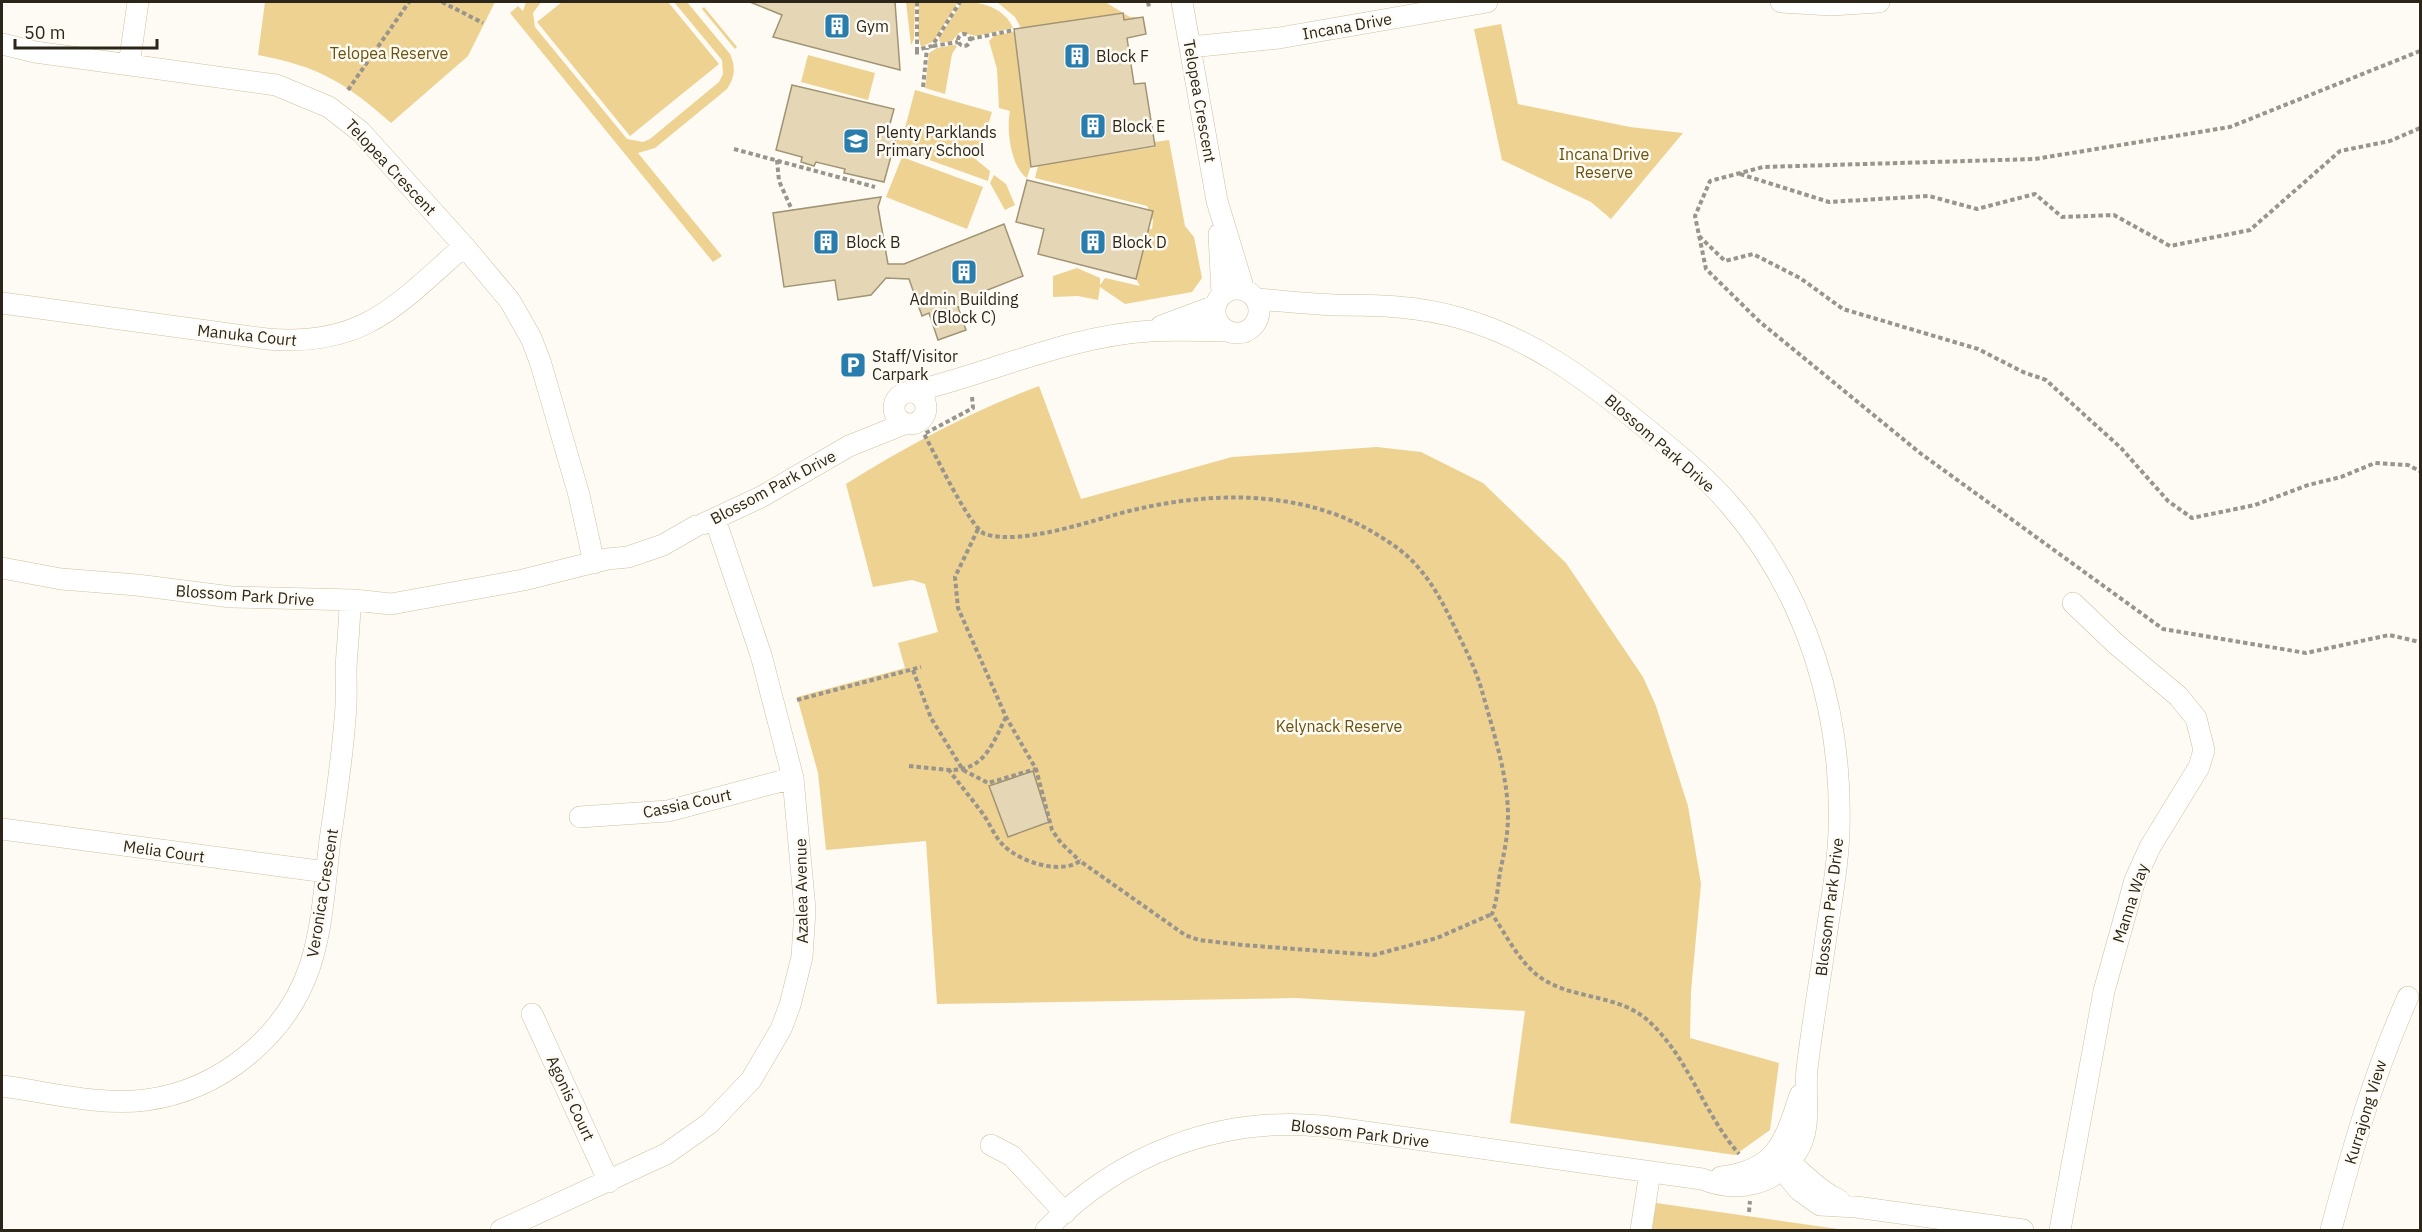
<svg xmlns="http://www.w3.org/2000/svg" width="2422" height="1232" font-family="'IBM Plex Sans',sans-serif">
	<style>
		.green { fill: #edd292 }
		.building { fill: #e5d7b5; stroke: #a19474; stroke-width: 1.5 }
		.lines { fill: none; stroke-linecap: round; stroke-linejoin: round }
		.minor-casing { stroke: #cfc1a0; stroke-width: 22 }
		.path { stroke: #99958c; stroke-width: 4; stroke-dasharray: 4.5 3; stroke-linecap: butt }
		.minor { stroke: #fff; stroke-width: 21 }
		.labels { text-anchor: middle; stroke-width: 5; stroke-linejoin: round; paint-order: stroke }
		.poi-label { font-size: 16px; fill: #2c261a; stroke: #fefbf4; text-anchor: start }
		.street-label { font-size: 16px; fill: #2c261a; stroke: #fefbf4 }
		.park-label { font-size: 16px; fill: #6a520c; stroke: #fefbf4 }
	</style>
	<rect width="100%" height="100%" fill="#fefbf4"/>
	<path class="green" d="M265 2H495L468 56 391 123C346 83 318 66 258 55Z
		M526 2H541L533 13 535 27 627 139 643 142 650 139 719 82 723 74 722 60 674 2H687L730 54C736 67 735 77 727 89L655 148 638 153 722 256 713 262 510 13 518 6 523 11Z
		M562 2H668L719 64 630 136 537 22Z
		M906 2H915L914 39 911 45Z
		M919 2H958L934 41 921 47 918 35Z
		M962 2C981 1 1005 8 1013 28L976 36 960 32 951 42H940L939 38Z
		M997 2H1105L1130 17H1143L1124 20 1122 13 1021 28 1015 17Z
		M704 7 737 47 735 49 702 9Z
		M1501 24 1518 104 1630 127 1683 133 1611 219 1591 202 1502 160 1474 29Z
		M1014 32 1031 165 1027 178C1011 167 1006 130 1010 111L999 108 997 69 989 41 995 35Z
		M953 45 957 46 952 54 945 94 925 88 929 53 937 48Z
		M808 55 875 73 868 100 801 82Z
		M915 90 992 112 980 153 963 149 990 171 988 181 893 147 897 131 904 132Z
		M1035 138 1052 163 1155 147V142L1169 140 1185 226 1194 237 1202 278 1192 292 1125 304 1100 287 1098 300 1078 296 1053 297V276L1077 268 1100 278V285L1105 278 1140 286 1136 279 1148 229H1152L1153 220 1147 206 1035 178 1038 166Z
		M902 157 983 187 967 229 886 197Z
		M994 175 1006 184 1015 205 1005 210 990 183Z
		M1039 386 1081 499 1232 457 1377 447 1421 452 1483 483 1566 563 1643 677 1656 706 1688 806 1701 884 1691 991 1690 1038 1779 1063 1770 1130 1735 1155 1510 1123 1525 1011 1295 998 937 1004 926 841 826 850 818 773 797 697 905 668 898 643 938 632 925 584 912 580 873 587 846 484C910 444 968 413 1039 386Z
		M1656 1203 1845 1230H1652Z"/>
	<path class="building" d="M750 2H895L900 70 773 37 782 15Z
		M1123 13 1124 20 1143 17 1146 34 1127 38 1134 84 1145 83 1155 146 1031 167 1014 29Z
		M792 85 894 109 888 131 897 134 884 182 844 173 845 169 816 162 814 166 801 162 802 157 776 150Z
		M1027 180 1153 211 1136 279 1038 254 1044 229 1016 222Z
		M881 197 878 207 888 264H904L1004 224 1023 276 980 293 982 298 958 307 966 330 938 340 929 313 922 316 909 279 886 278 871 295 838 300 835 280 784 287 773 213Z
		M1033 771 1049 822 1008 837 989 786Z"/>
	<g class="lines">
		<defs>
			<path id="minor" d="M1182 2 1217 201 1244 290
				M1781 2 1831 5 1879 2
				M2 44 35 52 276 85 329 107 361 132 464 246 510 301 531 338 540 361 579 495 594 563
				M1190 47 1279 38 1487 2
				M129 65 138 2
				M1219 234 1222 294
				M1215 311a22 22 0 1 1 44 0a22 22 0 1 1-44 0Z
				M2 303 267 339C364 347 397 305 464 246
				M1161 326 1215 306
				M894 408a16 16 0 1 1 32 0a16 16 0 1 1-32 0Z
				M912 392C991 373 1068 336 1150 331 1176 329 1202 331 1228 331
				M703 524 761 497 849 446 904 424
				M2 568 61 579 137 585 231 597 354 600 391 604 523 580 607 559 628 557 663 545 696 526
				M580 817 668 811 793 778
				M2 829 326 872
				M532 1014 609 1182
				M2 1086C48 1092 99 1106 146 1100 220 1090 286 1037 310 966 323 926 325 881 330 840 336 800 342 759 345 719 347 702 346 685 346 669 347 646 350 624 350 601
				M991 1145 1012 1156 1065 1213
				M1776 1153 1790 1179 1799 1190 1820 1205 1856 1207 2023 1230
				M1778 1154C1800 1168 1816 1190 1839 1200
				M1721 1177C1776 1171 1785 1142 1800 1095
				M501 1230 666 1154 710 1123 751 1080 781 1029 790 1005 802 957 805 910 793 778 761 655 715 519
				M1046 1230C1118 1155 1219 1116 1322 1126L1702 1179C1737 1193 1774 1186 1796 1153 1813 1129 1804 1097 1807 1069 1812 1027 1819 986 1825 944 1830 907 1838 869 1839 832 1843 713 1808 596 1730 505 1704 475 1673 450 1642 425 1586 379 1531 338 1460 318 1418 306 1378 305 1335 305 1309 304 1282 301 1256 299
				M1641 1230 1650 1172
				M2060 1230 2104 991 2135 880 2150 847 2199 767 2204 750 2196 718 2178 696 2116 644 2073 603
				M2331 1230C2352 1150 2374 1073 2408 997"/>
		</defs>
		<use href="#minor" class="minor-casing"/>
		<path class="path" d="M442 2 483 23
			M917 2V50L932 46 960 2
			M1148 2 1149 7
			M958 40a6 6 0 1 1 12 0a6 6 0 1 1-12 0Z
			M970 39 1014 30
			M933 46 958 42
			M917 50V57
			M2420 51 2230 127 2035 159 1763 167 1710 181 1695 216 1706 269 1760 322 1920 453 2163 629 2306 653 2389 635 2420 642
			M923 87 927 48
			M348 90 409 2
			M734 149 875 187
			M777 160 779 181 792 210
			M1740 174 1829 202 1929 196 1977 209 2035 194 2062 217 2114 215 2170 246 2250 230 2340 151 2390 141 2420 128
			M1699 236 1725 261 1753 254 1800 278 1843 309 1978 349 2023 372 2046 380 2121 448 2168 501 2192 518 2255 505 2308 485 2341 477 2375 463 2408 465 2420 471
			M972 397 973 408 924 434C934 452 970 528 985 534 1021 546 1093 520 1129 511 1211 491 1302 489 1376 534 1391 543 1406 553 1417 566 1434 585 1445 607 1456 630 1466 650 1476 670 1482 691 1493 731 1508 775 1508 816 1508 835 1504 854 1500 872 1498 886 1497 901 1492 914 1507 936 1522 968 1546 981 1577 999 1616 995 1645 1018 1687 1053 1703 1113 1739 1154
			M978 529 955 577 958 608 1006 717 1036 769 1052 830 1061 843 1080 861
			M913 670 931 718 963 770 988 783 1036 769
			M797 700 921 667
			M1006 717C992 745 984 771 949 770 960 785 972 799 983 814 990 824 995 837 1003 845 1020 862 1060 875 1080 861L1185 935 1199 940 1243 945 1374 955 1437 938 1492 914
			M909 766 949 770
			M1749 1212 1750 1201"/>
		<use href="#minor" class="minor"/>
	</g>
	<defs>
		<symbol id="building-square" viewBox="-11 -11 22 22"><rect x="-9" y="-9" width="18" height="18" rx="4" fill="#287dad" stroke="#fefbf4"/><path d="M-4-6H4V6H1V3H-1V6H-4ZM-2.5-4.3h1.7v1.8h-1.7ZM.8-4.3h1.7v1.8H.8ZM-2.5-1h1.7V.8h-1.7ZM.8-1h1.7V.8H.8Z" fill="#fff"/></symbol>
		<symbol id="school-square" viewBox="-11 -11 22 22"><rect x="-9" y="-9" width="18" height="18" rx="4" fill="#287dad" stroke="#fefbf4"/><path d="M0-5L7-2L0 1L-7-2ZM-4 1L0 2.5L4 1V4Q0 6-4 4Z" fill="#fff"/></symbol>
		<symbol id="parking-square" viewBox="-11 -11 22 22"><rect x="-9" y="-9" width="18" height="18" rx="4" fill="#287dad" stroke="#fefbf4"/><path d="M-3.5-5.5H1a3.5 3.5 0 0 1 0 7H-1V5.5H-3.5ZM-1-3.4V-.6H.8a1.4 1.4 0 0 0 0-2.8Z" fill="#fff"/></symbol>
	</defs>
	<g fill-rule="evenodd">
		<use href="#building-square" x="822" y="11" width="30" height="30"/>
		<use href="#building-square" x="1062" y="41" width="30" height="30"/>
		<use href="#building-square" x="1078" y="111" width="30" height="30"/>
		<use href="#school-square" x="841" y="126" width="30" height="30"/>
		<use href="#building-square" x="811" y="227" width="30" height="30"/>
		<use href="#building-square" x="1078" y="227" width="30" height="30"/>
		<use href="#building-square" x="949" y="257" width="30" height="30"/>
		<use href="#parking-square" x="838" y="350" width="30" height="30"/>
	</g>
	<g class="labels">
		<g class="poi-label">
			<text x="856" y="32">Gym</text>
			<text x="1096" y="62">Block F</text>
			<text x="1112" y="132">Block E</text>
			<text x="876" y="138">Plenty Parklands<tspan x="876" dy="18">Primary School</tspan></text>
			<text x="846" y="248">Block B</text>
			<text x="1112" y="248">Block D</text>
			<text x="964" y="305" text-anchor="middle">Admin Building<tspan x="964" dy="18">(Block C)</tspan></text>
			<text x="872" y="362">Staff/Visitor<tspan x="872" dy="18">Carpark</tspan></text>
		</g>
		<g class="street-label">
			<text transform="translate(1347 26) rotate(-10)" y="6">Incana Drive</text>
			<text transform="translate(1200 101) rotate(80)" y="6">Telopea Crescent</text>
			<text transform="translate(391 167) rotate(47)" y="6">Telopea Crescent</text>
			<text transform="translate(247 335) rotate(6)" y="6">Manuka Court</text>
			<text transform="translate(1660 443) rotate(41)" y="6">Blossom Park Drive</text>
			<text transform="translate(773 487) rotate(-28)" y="6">Blossom Park Drive</text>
			<text transform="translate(245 595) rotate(4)" y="6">Blossom Park Drive</text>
			<text transform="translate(687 803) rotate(-12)" y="6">Cassia Court</text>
			<text transform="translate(164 851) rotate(8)" y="6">Melia Court</text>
			<text transform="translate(801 891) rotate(-91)" y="6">Azalea Avenue</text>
			<text transform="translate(322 893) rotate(-81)" y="6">Veronica Crescent</text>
			<text transform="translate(2130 903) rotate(-72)" y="6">Manna Way</text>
			<text transform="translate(1829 907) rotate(-83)" y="6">Blossom Park Drive</text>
			<text transform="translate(571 1098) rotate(65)" y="6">Agonis Court</text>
			<text transform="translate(2365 1112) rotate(-73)" y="6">Kurrajong View</text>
			<text transform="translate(1360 1133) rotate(7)" y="6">Blossom Park Drive</text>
		</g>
		<g class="park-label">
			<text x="389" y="59">Telopea Reserve</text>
			<text x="1604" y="160">Incana Drive<tspan x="1604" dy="18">Reserve</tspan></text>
			<text x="1339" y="732">Kelynack Reserve</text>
		</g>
	</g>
	<rect width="2422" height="1232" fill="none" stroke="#2c261a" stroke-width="6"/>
	<path d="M15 39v9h142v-9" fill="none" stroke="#2c261a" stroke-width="3"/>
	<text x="24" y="39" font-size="18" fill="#2c261a" stroke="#fefbf4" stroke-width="4.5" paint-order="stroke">50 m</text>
</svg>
